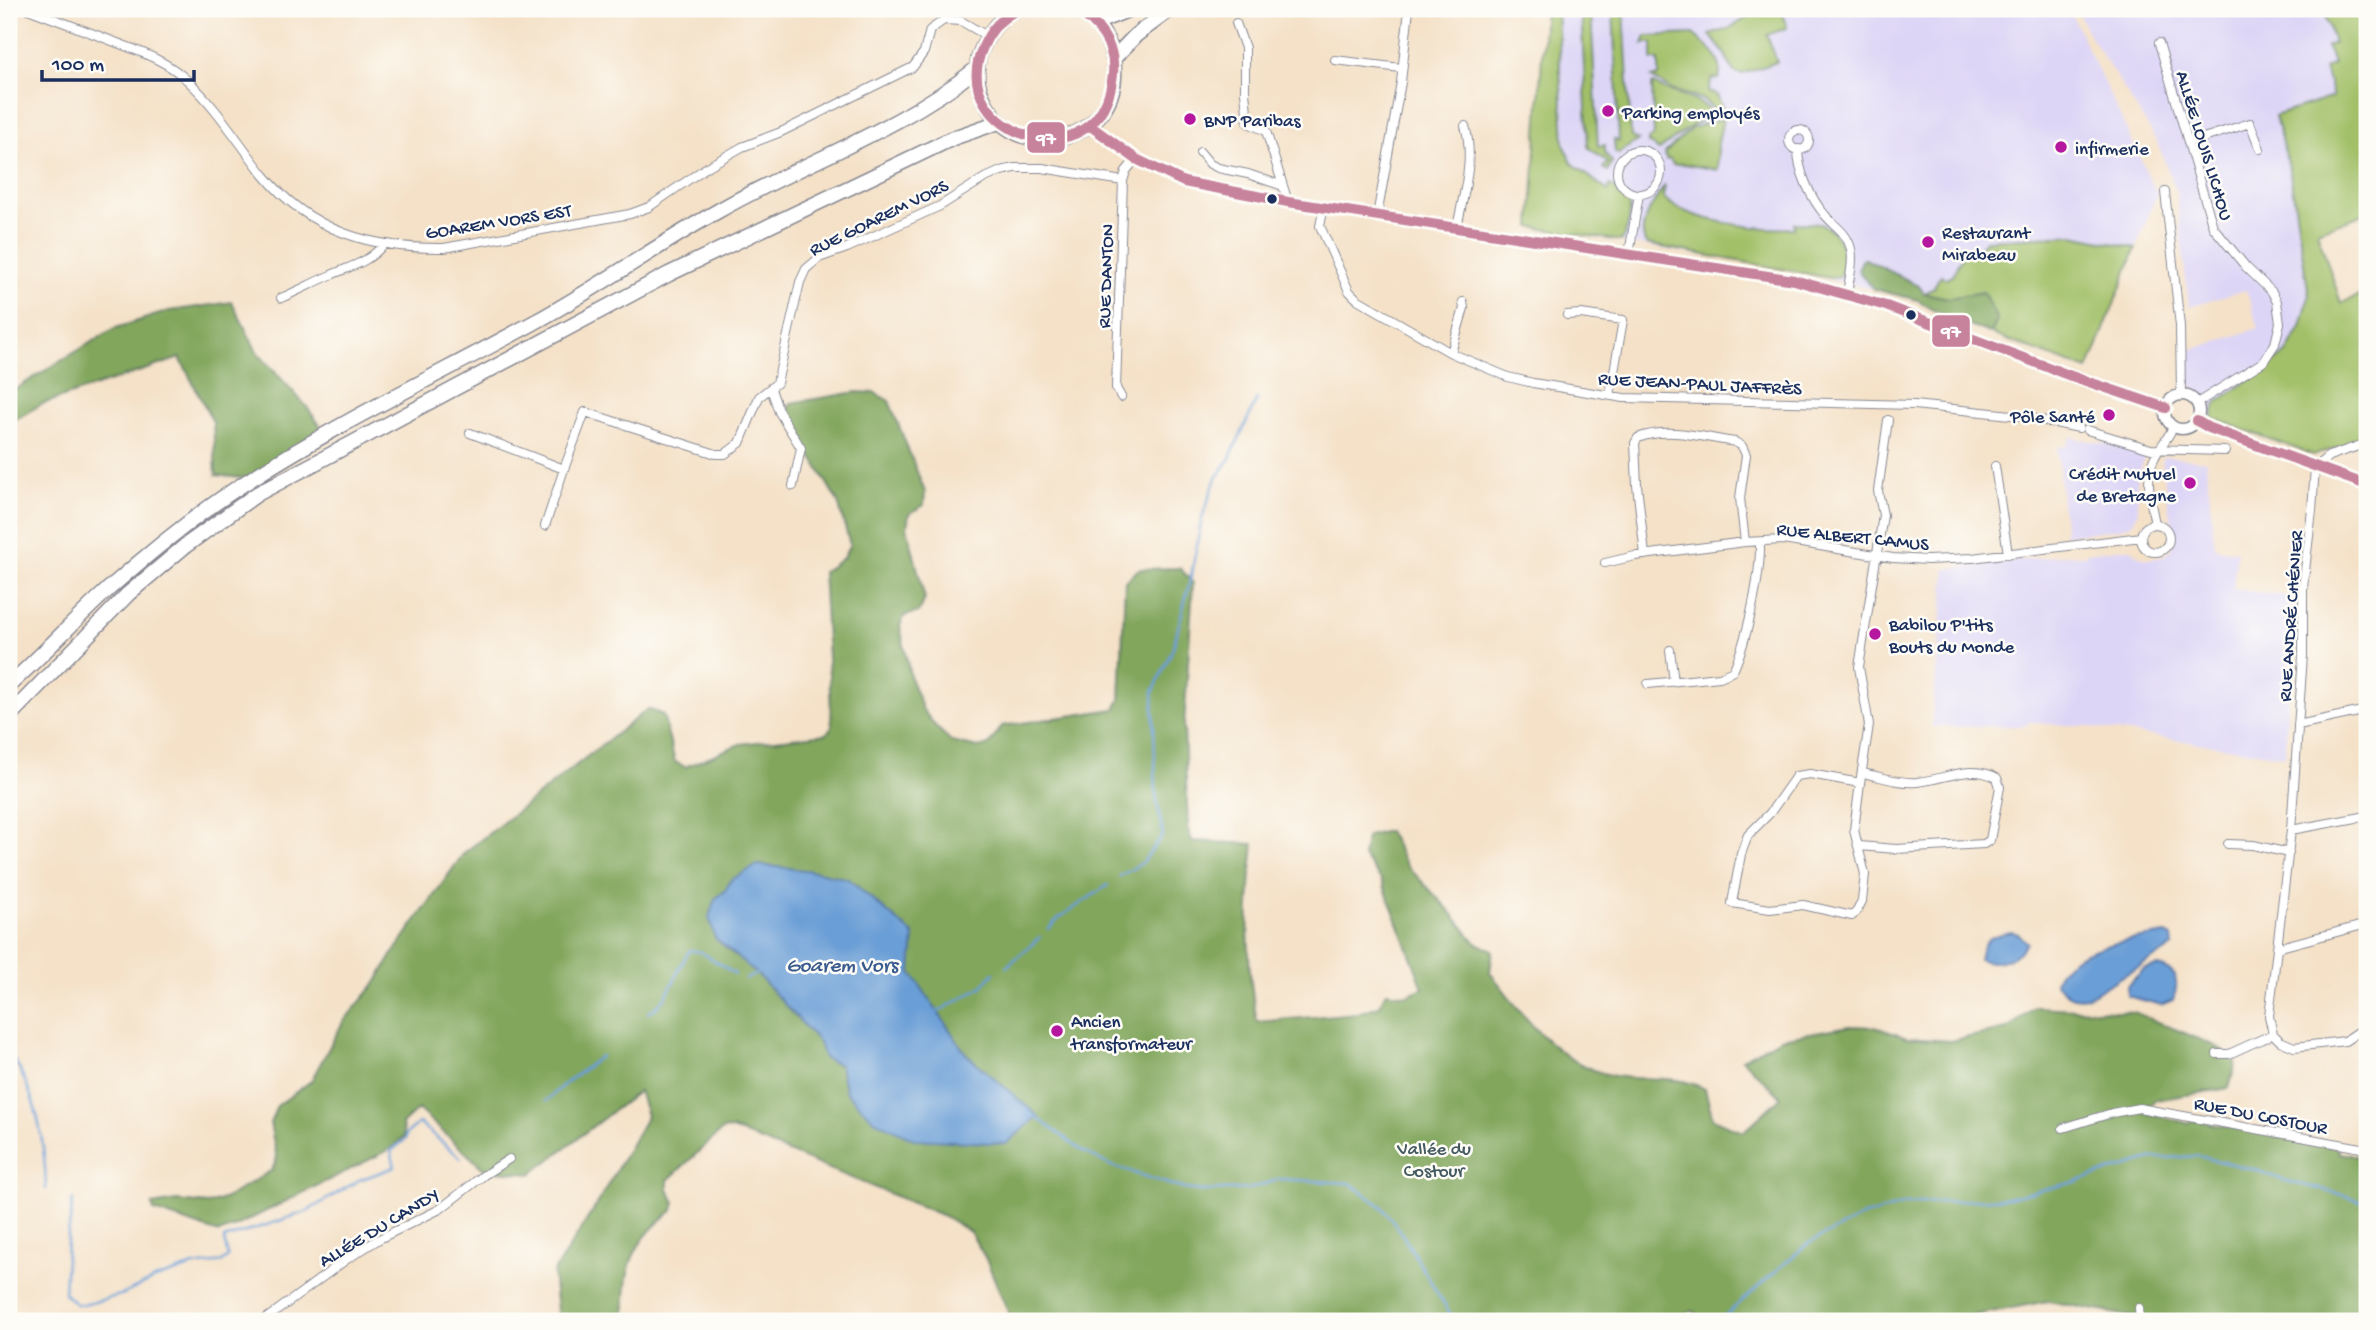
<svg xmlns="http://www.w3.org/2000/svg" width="2376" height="1330" font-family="'Gochi Hand',sans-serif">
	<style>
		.built { fill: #ddd5f6 }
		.green { fill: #a2c068; stroke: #5e7863; stroke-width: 2 }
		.forest { fill: #81a65c; stroke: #4e6a5d; stroke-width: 2; fill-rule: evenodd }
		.water { fill: #6a9ed6; stroke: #42669a; stroke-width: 2 }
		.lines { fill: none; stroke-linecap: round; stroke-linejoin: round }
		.stream { stroke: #6a9ed6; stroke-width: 2.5 }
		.street-casing { stroke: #888892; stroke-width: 10 }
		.secondary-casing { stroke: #888892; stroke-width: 13 }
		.highway-casing { stroke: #888892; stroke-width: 17 }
		.street { stroke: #fff; stroke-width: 8 }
		.secondary { stroke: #fff; stroke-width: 10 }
		.highway { stroke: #fff; stroke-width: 14 }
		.bus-1-casing { stroke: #fdfcf7; stroke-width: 16 }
		.bus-1 { stroke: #c7839c; stroke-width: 10 }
		.poi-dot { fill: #b5179e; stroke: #fdfcf7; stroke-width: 2.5 }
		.bus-dot { fill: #1b2f5e; stroke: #fdfcf7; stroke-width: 2.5 }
		.labels { text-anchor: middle; stroke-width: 5; stroke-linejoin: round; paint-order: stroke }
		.poi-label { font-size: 19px; fill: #1b2f5e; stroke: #fdfcf7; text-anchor: start }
		.street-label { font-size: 19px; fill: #1b2f5e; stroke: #fdfcf7 }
		.park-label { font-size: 19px; fill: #445a61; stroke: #fdfcf7 }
		.water-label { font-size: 21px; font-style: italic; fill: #3b5b8e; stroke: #fdfcf7 }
		.line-badge { stroke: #fdfcf7; stroke-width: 2.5 }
		.badge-label { font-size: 19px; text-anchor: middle; font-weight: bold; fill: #fff }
	</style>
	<rect width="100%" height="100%" fill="#fdfcf7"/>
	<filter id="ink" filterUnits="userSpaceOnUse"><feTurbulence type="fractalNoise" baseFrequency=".0143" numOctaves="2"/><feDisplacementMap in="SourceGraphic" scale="14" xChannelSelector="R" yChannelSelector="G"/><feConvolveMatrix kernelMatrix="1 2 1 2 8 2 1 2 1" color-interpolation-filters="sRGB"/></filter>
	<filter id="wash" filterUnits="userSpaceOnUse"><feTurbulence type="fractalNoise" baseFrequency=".00686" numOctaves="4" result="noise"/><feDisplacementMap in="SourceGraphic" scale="28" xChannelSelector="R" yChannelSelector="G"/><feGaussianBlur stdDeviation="1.57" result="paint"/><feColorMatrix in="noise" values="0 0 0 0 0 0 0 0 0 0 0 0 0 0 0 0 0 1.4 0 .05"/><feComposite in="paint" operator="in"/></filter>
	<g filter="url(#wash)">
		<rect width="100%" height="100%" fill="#f4e1c7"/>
		<path class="built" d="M1545 9H2069L2157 194 2088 370 1991 334 1931 309 1918 300 1899 295 1789 270 1531 227Z
			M2076 9H2367V213L2317 231 2341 303 2367 293 2313 455 2212 418 2189 381 2190 350 2259 328 2246 290 2189 307 2176 191 2156 139 2091 38Z
			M2070 437 2146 452 2137 482 2138 512 2132 524 2118 529 2065 535 2057 448 2067 446Z
			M2164 456 2206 461 2215 548 2237 551 2233 589 2292 597 2285 756 2090 727 2029 722 2025 726 1932 727 1933 705 1946 569 2065 555H2085L2086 553 2117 549H2132L2137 555 2147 559 2163 557 2172 549 2177 533 2170 517 2162 461Z"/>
		<path class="green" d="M1545 9H1557L1564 144 1572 163 1608 191 1610 185C1616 189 1625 194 1628 201 1633 211 1627 233 1621 241L1531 227Z
			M1581 9H1591L1598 147 1605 145V153L1612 162 1608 171 1603 168 1608 163 1588 147Z
			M1613 9H1624L1631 137 1638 140 1618 154 1615 152 1614 139 1619 141Z
			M1771 9H1781L1787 28 1767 35 1777 62 1742 74 1734 72 1724 53 1710 35 1728 29 1759 11Z
			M2323 9H2367V213L2317 231 2341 303 2367 293V440L2313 455 2212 418 2216 403 2287 353 2301 327 2309 296 2290 173 2275 116 2333 97 2325 68 2333 64 2327 46 2334 43Z
			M1693 34C1709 48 1724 56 1719 79L1712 78 1708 92 1717 95 1723 109 1722 113H1719L1703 100 1672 90 1652 78 1659 76V60H1652V42L1643 44 1646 36Z
			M1654 84C1673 96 1703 97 1714 116L1697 122 1659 150 1648 143V139L1654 136 1652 85Z
			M1720 119H1723L1718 143V170L1685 164 1673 165 1670 159 1666 160 1665 153 1692 128Z
			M1665 185 1663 197C1686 222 1761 230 1794 228V223C1803 224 1814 222 1823 225 1841 231 1852 264 1838 277L1830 278 1646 244C1635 225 1655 201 1665 185Z
			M2073 235 2136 248 2088 370 1991 334 1997 320 1983 292 1948 298 1924 293 1933 288 1941 275 1946 279 1952 276 1962 256 1976 251 1986 240Z"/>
		<path class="forest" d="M1863 258 1918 285 1924 293 1948 298 1983 292 1997 320 1991 334 1931 309 1918 300 1873 289 1858 270Z
			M232 302 257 352 306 406 327 435 250 479 216 475 213 422 180 358 42 404 9 423V393L113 329 169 311Z
			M857 392 875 393 889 401 925 492 924 505 909 514 907 527 925 599 919 612 904 616 900 626 911 680 923 710 937 728 952 742 978 748 989 745 1002 726 1115 709 1120 700 1125 581 1139 569 1180 568 1193 583 1184 727 1188 828 1192 841 1254 844C1247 905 1245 962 1257 1022L1358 1013 1379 1006 1386 992 1407 995 1423 988 1382 881 1363 856 1367 836 1388 831 1407 866 1450 911 1476 943 1493 950 1490 972C1523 1015 1554 1062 1610 1075 1644 1083 1673 1072 1705 1089L1713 1119 1743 1132 1781 1097 1742 1059 1781 1038 1850 1026 1875 1027 1907 1038 1950 1041 2007 1029 2035 1007 2134 1012 2216 1046 2236 1062 2229 1088 2155 1100 2144 1112 2187 1123 2192 1120 2339 1148V1153L2362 1157 2367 1155V1321H2155L2048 1301 1944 1321H1704L1693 1311 1686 1313 1676 1321H1012L986 1259 970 1232 944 1216 732 1129 722 1130 668 1180V1190L675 1202 673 1210C631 1242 623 1269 625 1321H558L553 1273 599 1201 647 1116 639 1091 531 1174 485 1170 418 1109 402 1124 404 1137 387 1151 236 1226 219 1233 154 1211 152 1205 176 1201 209 1204 226 1198 272 1170 277 1158 270 1123 277 1106 311 1081 343 1022 376 983 396 949 464 853 648 709 663 715 675 762 685 767 740 744 826 734 832 727 823 572 843 558 850 545 838 502 789 418 787 410 791 403ZM758 865 813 871 848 879 914 935 910 972 966 1054 1037 1116 846 1092 840 1065 824 1058 819 1042 760 977 715 938V899Z"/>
		<path class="water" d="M758 865 813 871 848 879 914 935 911 972 966 1054 1038 1116 1006 1144 914 1139 874 1120 846 1092 840 1065 824 1058 819 1042 760 977 715 938 709 917 715 899 725 891 731 880Z
			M2011 932 2019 934 2027 943C2017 958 1996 967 1979 959 1982 939 1992 935 2011 932Z
			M2166 934 2172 937 2173 947 2087 997C2071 1000 2066 994 2055 983 2061 948 2137 938 2166 934Z
			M2158 966C2178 970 2179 983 2173 1000L2161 1005 2127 996V986L2144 969Z"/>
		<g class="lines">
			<path class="stream" d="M1120 876 1142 863 1163 835 1156 795 1153 692 1173 648 1190 581 1202 518 1216 478 1228 462 1257 399
				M1048 929 1059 918 1108 885
				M1006 967 1040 937
				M746 979 758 973
				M648 1013C673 998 674 972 690 950L701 952 735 974
				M936 1013 981 987 994 973
				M9 1052C37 1093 45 1141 46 1189
				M546 1101 562 1086 601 1056
				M1035 1116 1081 1150 1109 1165 1184 1189 1203 1191 1249 1189 1280 1179 1350 1183 1381 1206 1399 1229 1454 1321
				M73 1200 67 1242 64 1293 76 1304 83 1305 124 1294 152 1280 194 1266 222 1262 228 1257 224 1239 306 1212 359 1180 395 1167 391 1151 406 1139V1134L419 1123 461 1158
				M1719 1321 1807 1244 1864 1216 1905 1204 2008 1198 2071 1183 2151 1159 2197 1156 2253 1169 2283 1180 2343 1195 2367 1203"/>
		</g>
	</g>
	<g filter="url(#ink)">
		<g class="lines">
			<defs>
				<path id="street" d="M28 9C54 19 81 29 107 39 135 50 165 59 187 80 217 107 239 144 264 175 310 232 373 249 444 248L630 214 649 207 707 167 742 147 781 132 913 67 924 52 930 30 944 20 961 21 987 36
					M1236 23 1245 48V92L1248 123 1266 131 1288 202
					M2159 43 2213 227 2246 267 2272 292 2277 302 2280 323 2275 344 2263 362 2197 403
					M1335 60 1401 68
					M1789 140a10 10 0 1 1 20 0a10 10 0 1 1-20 0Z
					M2188 143 2250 123 2260 149
					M1798 149C1798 171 1811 199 1825 215 1835 227 1847 232 1851 249 1854 263 1849 280 1847 293
					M1617 172a22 22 0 1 1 44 0a22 22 0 1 1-44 0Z
					M1200 152 1210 164 1218 168 1248 174 1283 186
					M2165 192 2180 326 2181 394
					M1324 207 1320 226 1349 291 1357 299 1451 353 1508 377 1533 383 1624 398 1914 405 2021 416 2079 428
					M1377 216 1401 82 1409 9
					M1457 228C1463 195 1475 160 1465 126
					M1629 254 1639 194
					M281 298C298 291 314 282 331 275 351 266 368 263 383 245
					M1567 315 1581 314 1623 320 1610 395
					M1451 353 1464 308 1463 302
					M771 389 779 412 801 448 793 486
					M1121 397 1116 388 1123 181 1126 171 1136 159
					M2087 430 2151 449 2225 451
					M470 433 564 469 585 412 716 454H725L740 443 759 397 777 383 800 282 806 269 819 258 847 248 940 206 983 179 1001 171 1015 168H1042L1123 181
					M1995 466 2008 554
					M2141 538a14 14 0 1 1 28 0a14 14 0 1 1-28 0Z
					M2155 524C2151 503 2145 481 2153 461 2158 449 2168 438 2174 426
					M545 526 564 469
					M1645 555 1637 485 1635 443 1638 438C1668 426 1705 438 1735 442L1742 446 1746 455 1740 498 1745 542
					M1605 563 1635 556 1745 542 1783 540 1893 558 1928 560 1972 558 2141 537
					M1670 650 1674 682
					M1648 684 1720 677 1733 671C1747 640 1761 576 1760 542
					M2298 725 2367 710
					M1860 783 1854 830 1865 874 1862 901 1857 911 1852 916 1803 905 1770 909 1732 903 1741 854 1748 835 1770 813 1796 776 1810 774 1860 783 1869 725 1859 667 1883 515 1878 491 1888 420
					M2291 830 2367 816
					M2228 844 2253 845 2289 853
					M1859 846 1896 849 1984 844 1990 840 2000 787 1997 778C1971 763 1944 780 1917 782 1900 784 1879 776 1862 773
					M2277 948 2367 924
					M2273 1034 2280 1041 2294 1047 2345 1041 2367 1026
					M2217 1054H2229L2273 1034 2269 1016 2291 830 2303 655V588L2312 510 2315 467 2329 456 2367 443
					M2063 1128 2112 1113 2139 1108 2367 1149
					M2139 1308 2140 1321
					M263 1321 347 1259 379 1239 440 1209 484 1175 509 1159"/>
				<path id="secondary" d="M1089 125 1136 159 1184 182 1288 202 1794 280C1835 290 1876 302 1916 317 1999 347 2081 383 2166 408
					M2165 412a17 17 0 1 1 34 0a17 17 0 1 1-34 0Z
					M2197 421 2209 428 2367 485"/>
				<path id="highway" d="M1019 9C1000 17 988 33 981 51 975 66 976 84 983 98 1015 168 1119 144 1114 67 1113 41 1097 19 1074 9
					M1095 23 1130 9
					M1114 58 1136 35 1171 9
					M9 685C45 653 77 617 113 585 156 547 202 510 251 479 342 421 440 374 535 322 597 288 656 246 718 211 803 162 899 131 976 69
					M9 716 128 594 185 546 257 494 669 274 953 138 999 122"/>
			</defs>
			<use href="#street" class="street-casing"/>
			<use href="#secondary" class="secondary-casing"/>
			<use href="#highway" class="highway-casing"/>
			<use href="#street" class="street"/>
			<use href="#secondary" class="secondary"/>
			<use href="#highway" class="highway"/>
			<defs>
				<path id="bus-1" d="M1019 9C1002 17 990 30 983 47 944 134 1101 188 1113 74 1116 45 1098 22 1074 9
					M1089 125 1136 159 1184 182 1288 202 1794 280 1886 306 2071 376 2166 408
					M2197 421 2209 428 2367 485"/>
			</defs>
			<use href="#bus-1" class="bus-1-casing"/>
			<use href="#bus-1" class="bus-1"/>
		</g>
	</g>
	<g class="poi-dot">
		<circle cx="1608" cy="111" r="7"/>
		<circle cx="1190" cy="119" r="7"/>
		<circle cx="2061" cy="147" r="7"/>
		<circle cx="1928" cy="242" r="7"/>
		<circle cx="2109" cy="415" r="7"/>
		<circle cx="2190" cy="483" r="7"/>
		<circle cx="1875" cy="634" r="7"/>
		<circle cx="1057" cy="1031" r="7"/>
	</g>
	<g class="bus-dot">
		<circle cx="1272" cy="199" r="6"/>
		<circle cx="1911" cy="315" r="6"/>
	</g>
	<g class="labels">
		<g class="poi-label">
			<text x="1622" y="118">Parking employés</text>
			<text x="1204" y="126">BNP Paribas</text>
			<text x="2075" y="154">infirmerie</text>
			<text x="1942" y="238">Restaurant<tspan x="1942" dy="22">Mirabeau</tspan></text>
			<text x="2095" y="422" text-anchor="end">Pôle Santé</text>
			<text x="2176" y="479" text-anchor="end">Crédit Mutuel<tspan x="2176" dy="22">de Bretagne</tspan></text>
			<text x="1889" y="630">Babilou P'tits<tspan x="1889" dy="22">Bouts du Monde</tspan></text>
			<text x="1071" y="1027">Ancien<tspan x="1071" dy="22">transformateur</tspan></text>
		</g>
		<g class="street-label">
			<text transform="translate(2206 145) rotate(73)" y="7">ALLÉE LOUIS LICHOU</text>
			<text transform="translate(878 216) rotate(-26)" y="7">RUE GOAREM VORS</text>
			<text transform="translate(498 220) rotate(-9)" y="7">GOAREM VORS EST</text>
			<text transform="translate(1104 276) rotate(-88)" y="7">RUE DANTON</text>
			<text transform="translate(1700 382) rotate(3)" y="7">RUE JEAN-PAUL JAFFRÈS</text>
			<text transform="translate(1853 535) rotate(6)" y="7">RUE ALBERT CAMUS</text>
			<text transform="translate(2289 616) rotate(-86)" y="7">RUE ANDRÉ CHÉNIER</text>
			<text transform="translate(2261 1114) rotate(11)" y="7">RUE DU COSTOUR</text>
			<text transform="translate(378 1226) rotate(-31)" y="7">ALLÉE DU CANDY</text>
		</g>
		<g class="park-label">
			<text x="1434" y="1154">Vallée du<tspan x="1434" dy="22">Costour</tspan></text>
		</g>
		<g class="water-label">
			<text x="842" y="971">Goarem Vors</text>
		</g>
	</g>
	<g class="line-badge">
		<rect x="1026" y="121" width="40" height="33" rx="7" fill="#c7839c"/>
		<rect x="1931" y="314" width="40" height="34" rx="7" fill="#c7839c"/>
	</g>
	<g class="badge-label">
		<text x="1046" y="144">97</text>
		<text x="1951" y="337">97</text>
	</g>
	<rect width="2376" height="1330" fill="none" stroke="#fdfcf7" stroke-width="35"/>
	<path d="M42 70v10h152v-10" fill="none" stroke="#1b2f5e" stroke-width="3.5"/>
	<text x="52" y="70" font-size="21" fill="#1b2f5e" stroke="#fdfcf7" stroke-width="5" paint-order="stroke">100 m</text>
</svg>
